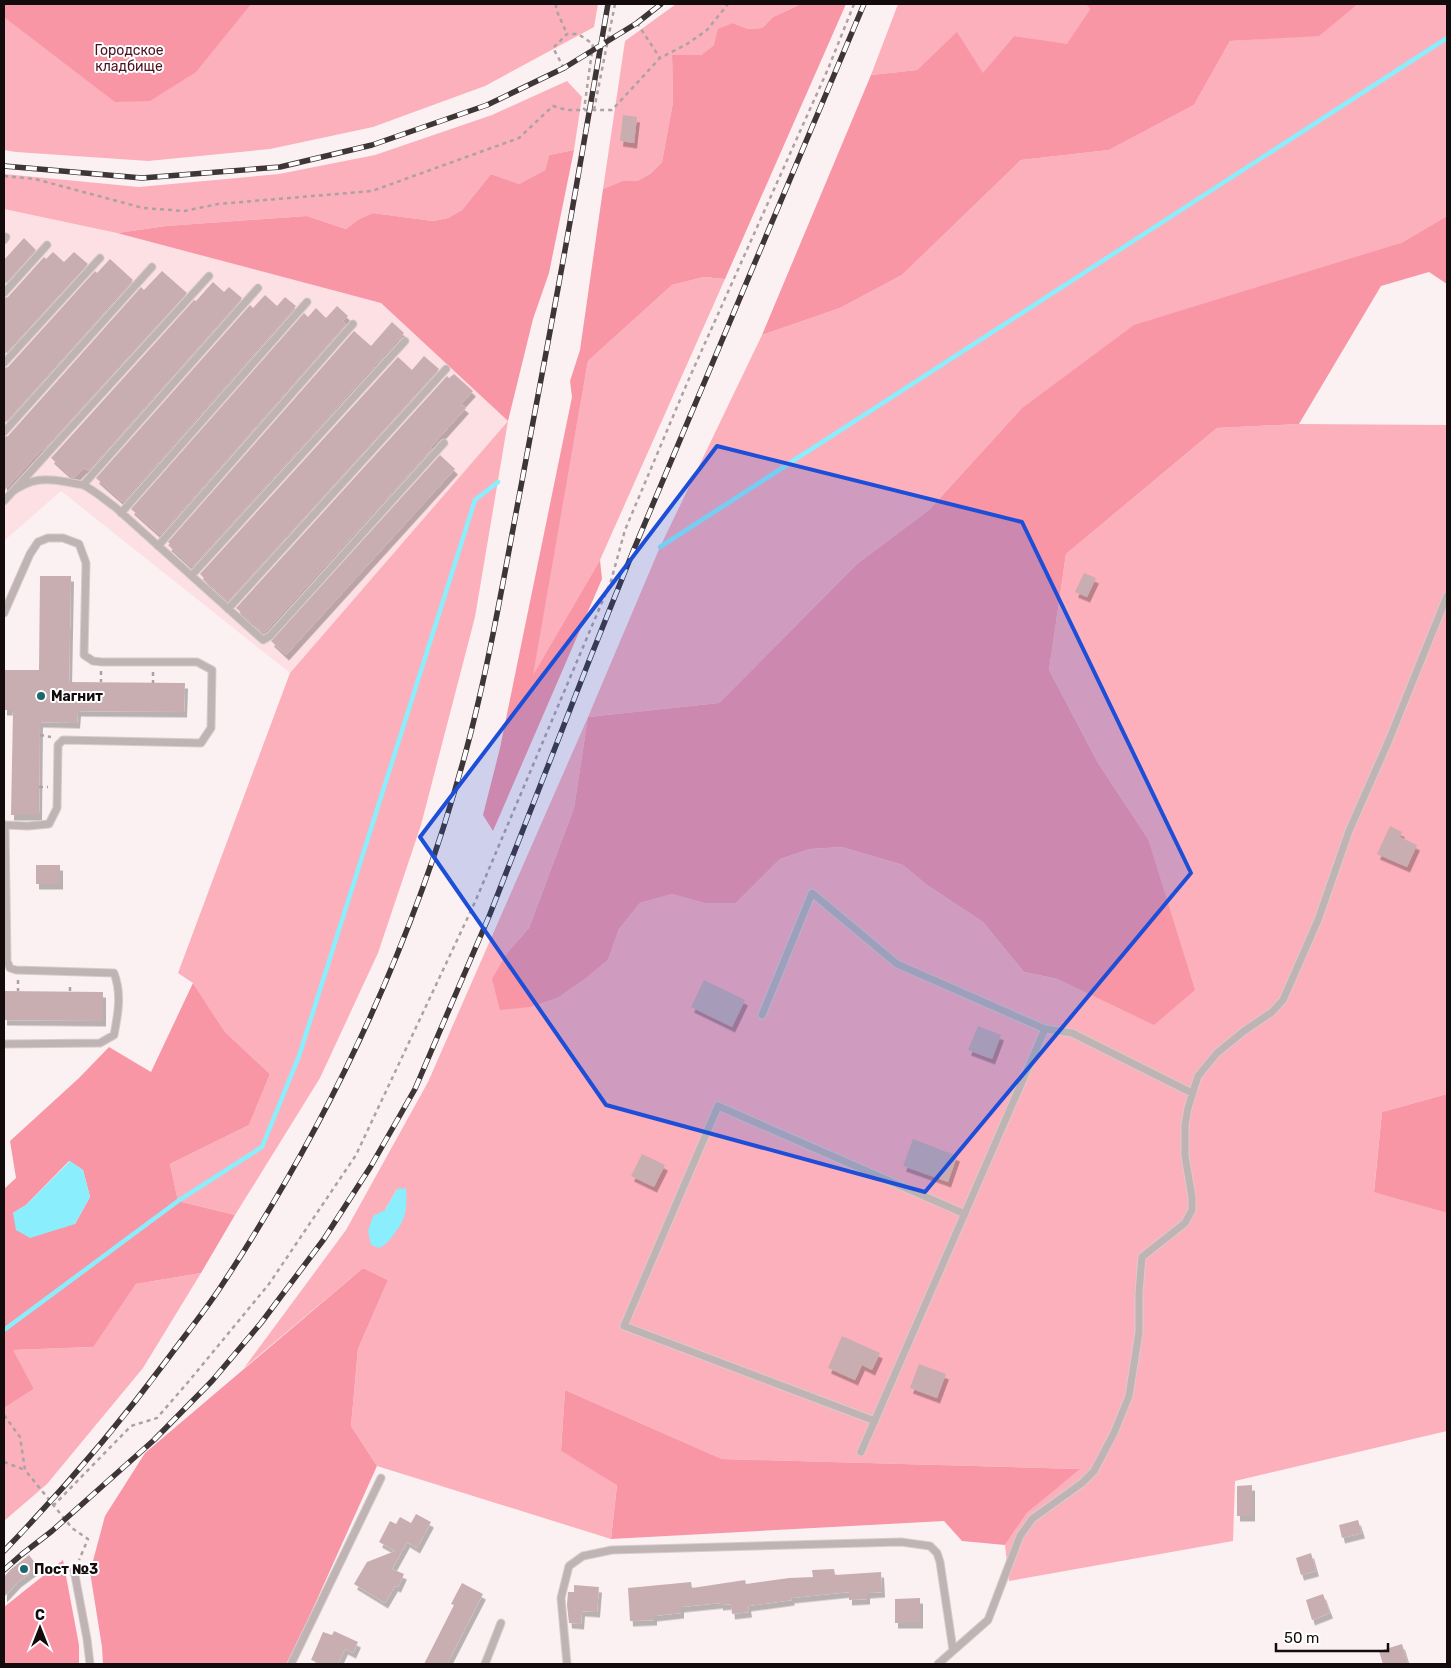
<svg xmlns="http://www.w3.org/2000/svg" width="1451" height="1668" font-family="Rubik,sans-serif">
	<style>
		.built { fill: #fde0e3 }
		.green { fill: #fcb0bb; fill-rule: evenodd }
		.forest { fill: #f896a6; fill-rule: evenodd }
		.water { fill: #8beefc }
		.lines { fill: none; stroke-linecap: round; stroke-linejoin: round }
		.stream { stroke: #8beefc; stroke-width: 4.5 }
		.building { fill: #c8aeb1; filter: url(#shadow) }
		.service-casing { stroke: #d7cccd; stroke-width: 9 }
		.path { stroke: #aca2a3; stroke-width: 2.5; stroke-dasharray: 4 4; stroke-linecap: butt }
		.service { stroke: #bfb3b4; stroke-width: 7 }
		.rail-casing { stroke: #3e3536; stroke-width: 5.5 }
		.rail { stroke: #fff; stroke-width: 4; stroke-dasharray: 11; stroke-linecap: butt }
		.marked { fill: #1d4ed8; fill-opacity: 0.2; stroke: #1d4ed8; stroke-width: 4; stroke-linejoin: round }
		.poi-dot { fill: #1b6770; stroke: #fff; stroke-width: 2 }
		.labels { text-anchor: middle; stroke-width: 4; stroke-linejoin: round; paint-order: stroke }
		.park-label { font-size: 14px; fill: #4c1020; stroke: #fff }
		.poi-label { font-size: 14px; font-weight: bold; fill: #140b0c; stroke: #fff; text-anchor: start }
	</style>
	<defs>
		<filter id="shadow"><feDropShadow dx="3" dy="5.5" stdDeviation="0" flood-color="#0004"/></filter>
	</defs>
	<rect width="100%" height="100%" fill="#fcf1f2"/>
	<path class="built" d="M4 209 117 233 381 303 508 421 290 673 61 491 4 541Z"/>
	<path class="green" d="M4 4H598L594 27 485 86 373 127 270 149 148 161 16 152 4 150Z
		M676 4H801L773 17 762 28 748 29 733 23 714 45 701 55H672L673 102 662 162 650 174 637 181H622L603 189 625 41Z
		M898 4H1085L1090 9 1067 45 1014 36 983 74 957 33 917 70 871 75Z
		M1358 4H1447V216L1401 243 1021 409 929 510 857 564 719 703 588 717 574 808 529 928 507 953 559 997 585 979 608 960 619 929 640 903 672 894 704 903H736L780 859 810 849 842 847 903 865 927 885 983 922 1024 972 1058 979 1148 839 1098 763 1049 670 1066 554 1217 428 1299 424 1447 425V1094L1382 1112 1374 1191 1447 1213V1431L1235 1481 1233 1541 1009 1581 1005 1545 1027 1513 1079 1469 722 1459 565 1390 561 1451 617 1484 611 1539 377 1466 351 1426 358 1349 388 1280 363 1268 244 1368 346 1230 428 1082 588 717 660 547 762 335 840 308 902 275 1021 160 1109 150 1194 105 1230 41 1319 35ZM397 1189 386 1244 385 1210Z
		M567 81 582 97 574 150 549 155 545 170 519 184 491 174 462 210 448 218 433 221 373 213 359 219 346 229 307 216 166 226 117 233 4 209V174L139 187 279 174 375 155 492 115Z
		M704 277 725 279 600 560 532 677 588 361 672 285Z
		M508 421 475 617 421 825 378 953 320 1078 235 1215 178 1201 170 1164 249 1125 270 1074 225 1032 193 983 178 973 290 673Z
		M201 1273 143 1368 47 1484 4 1521V1408L34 1389 12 1350 92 1347 136 1284Z"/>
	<path class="forest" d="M4 4H251L196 72 150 101 115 102 4 17Z
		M801 4H846L725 279 704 277 672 285 588 361 533 675 600 560 602 579 493 831 483 815 500 748 572 397 570 381 580 350 603 189 622 181H637L650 174 662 162 673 102 672 55H701L714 45 718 29 733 23 748 29 762 28 773 17Z
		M1085 4H1358L1319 36 1230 41 1194 105 1109 150 1021 160 902 275 840 308 762 335 871 75 917 70 957 32 983 73 1014 36 1067 44 1090 9Z
		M574 150 549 273 533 319 508 421 381 303 117 233 166 226 307 216 346 229 359 219 373 213 433 221 448 218 462 210 491 174 519 184 545 170 549 155Z
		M1447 216V284L1429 272 1381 286 1299 424 1217 428 1066 554 1049 670 1098 763 1148 839 1195 990 1154 1025 1058 979 1024 972 983 922 927 885 903 865 842 847 810 849 780 859 736 903H704L672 894 640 903 619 929 608 960 585 979 559 997 530 1007 500 1010 492 979 507 953 529 928 574 808 588 717 719 703 857 564 929 510 1021 409 1134 325 1401 243Z
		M193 983 225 1032 270 1074 249 1125 170 1164 178 1201 235 1215 201 1273 136 1284 93 1347 13 1350 34 1389 4 1408V1189L16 1178 10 1141 79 1078 109 1047 151 1072ZM69 1161 83 1170 90 1197 75 1224 13 1213 26 1205Z
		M1447 1094V1213L1374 1192 1382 1112Z
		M363 1268 388 1280 358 1349 351 1426 377 1466 288 1664H103L102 1647 90 1572 105 1516 145 1453Z
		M565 1390 722 1459 1080 1469 1027 1513 1005 1545 962 1541 944 1521 611 1539 617 1485 561 1451Z
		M63 1560 79 1645V1664H4V1607Z"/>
	<path class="water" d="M70 1161 83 1170 90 1197 75 1224 30 1238 16 1230 13 1213 26 1205Z
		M406 1188C407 1208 407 1218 394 1234 389 1241 386 1245 379 1248L371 1245 368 1231 373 1216 385 1210 397 1189Z"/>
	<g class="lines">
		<path class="stream" d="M660 547 1447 38
			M4 1330 178 1201 262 1147 299 1056 475 500 498 482"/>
	</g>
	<path class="building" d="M623 115 637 117 634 143 620 141Z
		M24 238 36 250 4 285V260Z
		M53 252 64 262 74 252 88 264 4 355V298L8 297 44 257 46 259Z
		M110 259 133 280 4 424V368L8 367 95 271 97 273Z
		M162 271 187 293 43 450 42 449 4 491V437L8 436 141 287 144 290Z
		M213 282 224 292 229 287 242 298 88 471 84 468 74 478H73L51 458 194 300 196 301Z
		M265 295 277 306 285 297 296 306 123 502 96 478 250 305 253 308Z
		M337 306 348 316 343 321 346 324 160 535 131 509 304 313 308 317 316 308 326 318Z
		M392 322 404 333 192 567 168 545 170 544 168 542 354 331 371 346Z
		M424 356 439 369 228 601 203 579 204 578 200 574 398 357 412 370Z
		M454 374 473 391 461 404 466 408 431 447 432 448 264 633 236 608 447 376 449 378Z
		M440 455 455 469 286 655 271 641Z
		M1084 573 1096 578 1087 597 1075 592Z
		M40 576H71L69 682 185 683 184 712 78 711 77 723 40 722 39 815H11L13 710H4V670H39Z
		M1390 826 1402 832 1400 837 1417 845 1407 867 1377 854Z
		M36 865H60V884H36Z
		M704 980 745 1000 732 1027 691 1007Z
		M4 991 103 992V1021L4 1020Z
		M978 1026 1001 1035 992 1059 968 1050Z
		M913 1139 957 1156 948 1182 903 1166Z
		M642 1154 665 1165 654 1187 631 1176Z
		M842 1336 880 1353 872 1370 862 1365 855 1380 828 1368Z
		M919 1364 946 1374 937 1398 910 1388Z
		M1252 1485V1516H1237V1486Z
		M416 1514 431 1522 417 1548 407 1542 392 1569 404 1574 398 1587 395 1586 385 1603 354 1584 367 1562 395 1551 379 1542 390 1521 396 1524 400 1517 411 1523Z
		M1358 1520 1362 1533 1342 1538 1339 1525Z
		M1311 1553 1316 1571 1301 1575 1296 1558Z
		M29 1555 38 1567 18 1582 4 1597V1577L10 1570Z
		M834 1569 835 1575 881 1572 882 1592 867 1593V1599L849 1600V1592L791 1598 792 1600 748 1606 749 1612 732 1614 731 1604 720 1605V1603L681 1607V1613L654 1616V1620L630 1621 628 1588 691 1582 692 1588 745 1580 746 1584 789 1578 813 1577 812 1570Z
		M462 1583 483 1594 447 1664H424L454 1605 451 1604Z
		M574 1585 599 1587 597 1612 582 1611 581 1624 569 1623 567 1605 568 1592H574Z
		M1323 1594 1330 1613 1312 1620 1306 1600Z
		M920 1598V1623H895V1599Z
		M334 1631 358 1642 353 1653 345 1649 338 1664H321L311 1660 323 1632 332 1635Z
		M1402 1644 1408 1664H1383L1379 1651Z"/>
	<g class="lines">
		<defs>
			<path id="service" d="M4 240 6 237
				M4 293 47 245
				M4 363 100 258
				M4 432 152 267
				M83 485 258 288
				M12 492C31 478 45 478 67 482 72 483 78 484 83 485 94 490 105 500 115 507L263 640 270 636 444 443
				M4 501 209 276
				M121 513 307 302
				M158 546 353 324
				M192 575 405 341
				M228 609 446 369
				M4 613 30 554 38 542 48 538H63L79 544 86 563 84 655 93 661 102 662H197L212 670 211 728 201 743 63 740 58 745 57 808 49 824 28 826 4 825
				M762 1015 812 893 897 964 1045 1029 861 1452
				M1045 1029 1072 1033 1192 1093
				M4 1044 100 1043 114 1035C118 1014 122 994 114 973L16 970 10 968 7 961 5 825
				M875 1421 624 1326 718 1106 965 1214
				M74 1570 87 1639 90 1664
				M291 1664 381 1478
				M485 1664 501 1623
				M567 1664 561 1598 569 1566 583 1556 612 1550 901 1542 930 1546 937 1553 940 1562 953 1650
				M938 1664 988 1620 1020 1536 1032 1519 1082 1483 1094 1471 1114 1433 1129 1396 1139 1332V1293L1142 1257 1185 1223 1192 1210V1197L1185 1156V1125L1188 1108 1198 1076 1217 1053 1244 1031 1272 1012 1283 1000 1318 920 1349 831 1389 740 1447 596"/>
		</defs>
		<use href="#service" class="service-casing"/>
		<path class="path" d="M556 4V9L567 34
			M637 23 660 58
			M564 68 553 48 567 34H578L593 44 584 110
			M594 110 615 4
			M4 176 35 179 143 208 184 211 218 204 372 191 519 138 553 106 567 110H612L660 58 687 44 707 30 728 4
			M101 671V682
			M153 672V683
			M40 735 51 737
			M39 787H48
			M18 980V991
			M70 991V983
			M4 1415 20 1437 25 1470 72 1528 88 1539 79 1560
			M4 1462 25 1470
			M53 1506 131 1426 157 1418 189 1381 269 1284 356 1155 475 902 611 581 625 530 688 381 828 69 854 4"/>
		<use href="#service" class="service"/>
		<defs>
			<path id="rail" d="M4 166 142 178 280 167 372 145 487 105 564 68 637 23 661 4
				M4 1551C64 1489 118 1426 169 1357 186 1334 204 1312 220 1288 332 1118 420 930 471 732 492 649 506 565 522 481 539 389 557 297 573 205 585 138 596 71 608 4
				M4 1570 21 1555 52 1531 154 1440 212 1381 261 1323 324 1239 371 1166 415 1089 490 914 589 661 634 549 864 4"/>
		</defs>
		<use href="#rail" class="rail-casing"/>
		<use href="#rail" class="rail"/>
	</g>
	<path class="marked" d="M717 446 1022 522 1191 873 925 1192 606 1105 420 837Z"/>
	<g class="poi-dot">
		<circle cx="41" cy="696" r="5"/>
		<circle cx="24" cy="1569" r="5"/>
	</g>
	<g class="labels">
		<g class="park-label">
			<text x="129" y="55">Городское<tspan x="129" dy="16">кладбище</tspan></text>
		</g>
		<g class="poi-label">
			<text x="51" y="701">Магнит</text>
			<text x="34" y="1574">Пост №3</text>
		</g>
	</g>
	<rect width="1451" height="1668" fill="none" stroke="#140b0c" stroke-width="10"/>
	<g transform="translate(40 1628)" stroke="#ffffff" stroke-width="4" paint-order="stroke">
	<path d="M0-4L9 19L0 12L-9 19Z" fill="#140b0c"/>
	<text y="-8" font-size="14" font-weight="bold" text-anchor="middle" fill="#140b0c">С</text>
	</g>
	<path d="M1276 1643v8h112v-8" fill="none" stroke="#140b0c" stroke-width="2.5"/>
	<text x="1284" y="1643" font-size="15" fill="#140b0c" stroke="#ffffff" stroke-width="4" paint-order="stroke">50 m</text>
</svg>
